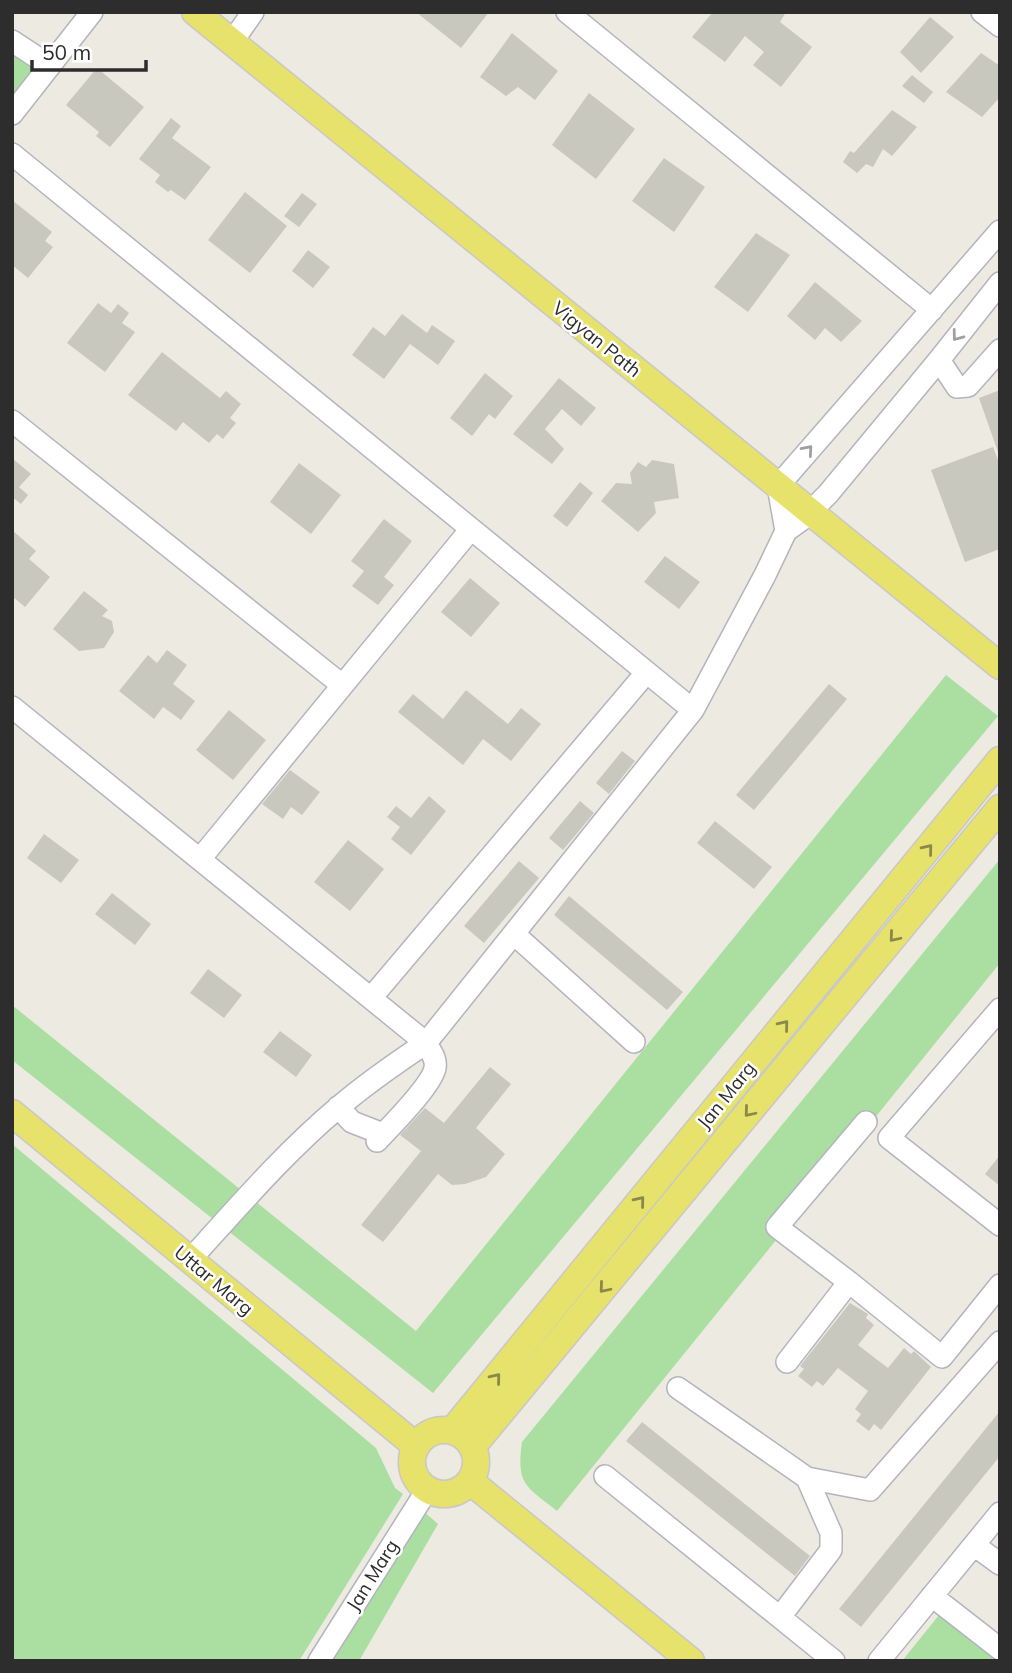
<svg xmlns="http://www.w3.org/2000/svg" width="1012" height="1673" font-family="Mulish,sans-serif">
	<style>
		.green { fill: #abdfa2 }
		.building { fill: #c9c8bf }
		.lines { fill: none; stroke-linecap: round; stroke-linejoin: round }
		.minor-casing { stroke: #b4b4bf; stroke-width: 24 }
		.major-casing { stroke: #c8c8c8; stroke-width: 29 }
		.minor { stroke: #fff; stroke-width: 21 }
		.major { stroke: #e7e26c; stroke-width: 26 }
		.oneway { stroke: #a0a0a0 }
		.oneway2 { stroke: #8a884c }
		.labels { text-anchor: middle; stroke-width: 5; stroke-linejoin: round; paint-order: stroke }
		.street-label { font-size: 19px; fill: #2d2d2d; stroke: #fff }
	</style>
	<rect width="100%" height="100%" fill="#edeae1"/>
	<path class="green" d="M12 54 38 69 12 103Z
		M946 675 998 716 433 1393 12 1060V1005L416 1331Z
		M1000 859V963L557 1511C526 1486 516 1485 522 1442Z
		M12 1144 376 1448 395 1488 403 1494 299 1661H12Z
		M422 1510 438 1524 359 1661H332Z
		M939 1615 998 1660 902 1661Z"/>
	<path class="building" d="M416 12H489L461 48Z
		M713 12H786L780 22 812 47 781 87 753 65 764 52 745 36 725 62 692 37Z
		M930 17 954 37 921 73 900 52Z
		M512 33 558 71 535 100 518 87 506 96 480 77Z
		M981 53 1000 66V97L982 117 946 92Z
		M97 68 144 107 110 147 96 136 99 132 66 105Z
		M912 75 933 92 924 103 902 86Z
		M589 93 635 129 596 179 552 145Z
		M892 110 917 127 892 156 883 149 873 167 866 164 857 173 843 162 850 151 854 153Z
		M171 118 181 126 172 138 211 167 185 200 171 190 168 192 155 182 160 175 139 159Z
		M664 158 705 187 674 232 632 201Z
		M245 192 287 226 250 273 208 240Z
		M302 193 317 204 299 227 284 216Z
		M12 200 52 232 45 241 53 247 28 278 12 265Z
		M756 233 790 255 748 312 714 287Z
		M308 250 330 267 313 288 292 271Z
		M815 282 862 321 841 342 825 328 815 340 787 316Z
		M98 303 111 313 118 304 129 313 122 323 135 332 105 372 67 343Z
		M402 314 427 333 432 325 455 341 438 365 410 344 384 379 352 355 373 327 385 336Z
		M162 352 220 398 226 391 241 404 230 418 236 423 223 439 217 434 209 443 183 422 176 431 128 395Z
		M485 373 513 396 495 419 489 414 472 436 450 418Z
		M559 378 596 408 581 426 562 409 545 429 564 449 552 464 513 434Z
		M1000 390V451L998 452 979 398Z
		M993 447 1000 465V549L965 562 931 470Z
		M12 458 31 474 19 487 28 495 21 504 12 497Z
		M652 460 674 464 679 498 654 502 656 513 638 532 601 501 616 483 632 484 630 473 638 462 646 467Z
		M299 463 341 495 311 534 270 502Z
		M580 482 593 493 567 527 553 516Z
		M384 519 412 541 384 577 394 585 378 605 352 586 364 571 351 561Z
		M12 530 36 551 29 559 50 577 25 607 12 596Z
		M665 556 700 582 679 609 644 582Z
		M470 578 500 603 471 637 441 612Z
		M84 591 108 610 102 616 112 621 114 632 104 648 79 651 53 629Z
		M167 650 187 665 173 684 195 701 181 720 163 707 154 719 119 691 148 655 157 663Z
		M829 684 847 699 754 810 736 795Z
		M466 690 508 724 521 708 541 724 511 761 483 739 463 765 398 712 413 694 443 719Z
		M229 710 266 740 233 780 196 750Z
		M622 751 635 761 609 794 596 783Z
		M290 770 320 792 302 815 291 807 283 819 262 804Z
		M429 796 446 811 411 855 391 839 400 827 387 817 396 806 411 818Z
		M580 801 594 813 563 850 549 838Z
		M715 821 772 867 754 889 697 843Z
		M44 834 79 860 61 883 27 858Z
		M348 840 384 869 350 911 314 882Z
		M519 861 539 878 484 943 464 926Z
		M112 893 151 924 135 945 95 914Z
		M569 896 683 992 667 1010 554 915Z
		M208 969 242 995 224 1018 190 993Z
		M280 1031 312 1055 296 1077 263 1052Z
		M490 1067 511 1084 476 1128 505 1154 486 1177 465 1184 452 1185 438 1174 383 1242 361 1225 421 1151 400 1135 425 1108 444 1123Z
		M1000 1155V1186L985 1174Z
		M850 1303 868 1314 866 1318 874 1325 858 1345 888 1368 904 1348 911 1354 914 1351 931 1367 881 1430 874 1424 869 1431 856 1421 861 1414 855 1409 868 1391 838 1368 823 1386 817 1381 812 1387 798 1376 804 1369 800 1366Z
		M1000 1411V1456L861 1627 839 1609Z
		M642 1422 810 1556 795 1576 626 1441Z"/>
	<g class="lines">
		<defs>
			<path id="minor" d="M567 12 932 310
				M982 12 1000 26
				M12 41 50 66
				M232 42 253 12
				M12 114 92 12
				M12 154 693 710
				M939 360 957 387 968 386 1000 350
				M12 421 342 685
				M786 531 778 486 1000 231
				M12 707 426 1043C430 1051 437 1058 435 1068 432 1085 391 1126 377 1141
				M200 859 471 529
				M514 934 634 1042
				M371 998 646 673
				M1000 1009 889 1138 1000 1225
				M338 1107 352 1122 383 1134
				M190 1260C238 1207 285 1152 340 1106 367 1083 396 1063 426 1043L693 710 765 575 786 531 804 518 828 494 939 360 1000 283
				M849 1282 777 1227 866 1122
				M787 1362 849 1282 942 1357 1000 1285
				M678 1388 807 1478 870 1490 1000 1342
				M605 1476 834 1661
				M974 1545 1000 1564
				M932 1596 1000 1649
				M780 1617 831 1550V1533L807 1478
				M319 1661 427 1490
				M879 1661 1000 1513"/>
			<path id="major" d="M195 12 1000 666
				M12 1113 416 1446
				M412 1462a32 32 0 1 1 64 0a32 32 0 1 1-64 0Z
				M453 1430 1000 760
				M473 1446 1000 808
				M471 1482 691 1661"/>
		</defs>
		<use href="#minor" class="minor-casing"/>
		<use href="#major" class="major-casing"/>
		<use href="#minor" class="minor"/>
		<use href="#major" class="major"/>
	</g>
	<defs><path id="oneway-chevron" d="M-2-3.5L2.5 0L-2 3.5" fill="none" stroke-width="1.6" stroke-linecap="round" stroke-linejoin="round" transform="scale(1.75)"/></defs>
	<g class="oneway">
		<use href="#oneway-chevron" transform="translate(957 336) rotate(127)"/>
		<use href="#oneway-chevron" transform="translate(808 450) rotate(-49)"/>
	</g>
	<g class="oneway2">
		<use href="#oneway-chevron" transform="translate(928 849) rotate(-51)"/>
		<use href="#oneway-chevron" transform="translate(894 937) rotate(130)"/>
		<use href="#oneway-chevron" transform="translate(784 1025) rotate(-51)"/>
		<use href="#oneway-chevron" transform="translate(749 1112) rotate(130)"/>
		<use href="#oneway-chevron" transform="translate(640 1201) rotate(-51)"/>
		<use href="#oneway-chevron" transform="translate(604 1288) rotate(130)"/>
		<use href="#oneway-chevron" transform="translate(496 1378) rotate(-51)"/>
	</g>
	<g class="labels">
		<g class="street-label">
			<text transform="translate(597 339) rotate(39)" y="7">Vigyan Path</text>
			<text transform="translate(726 1095) rotate(-51)" y="7">Jan Marg</text>
			<text transform="translate(214 1280) rotate(40)" y="7">Uttar Marg</text>
			<text transform="translate(372 1575) rotate(-58)" y="7">Jan Marg</text>
		</g>
	</g>
	<rect width="1012" height="1673" fill="none" stroke="#2d2d2d" stroke-width="28"/>
	<path d="M32 60v10h114v-10" fill="none" stroke="#2d2d2d" stroke-width="3.5"/>
	<text x="42" y="60" font-size="21" fill="#2d2d2d" stroke="#ffffff" stroke-width="5" paint-order="stroke">50 m</text>
</svg>
